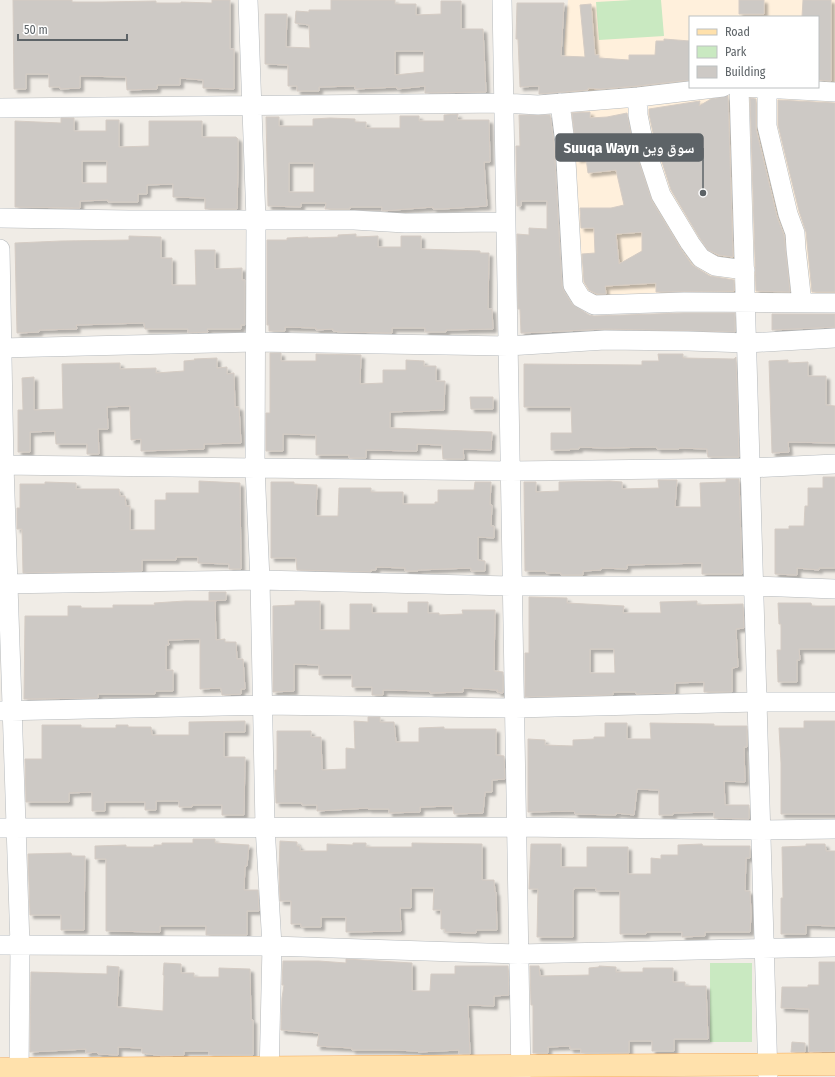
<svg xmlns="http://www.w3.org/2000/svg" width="835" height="1077" font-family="'Fira Sans Condensed','Noto Naskh Arabic',sans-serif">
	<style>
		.commercial { fill: #fff0dc; fill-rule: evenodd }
		.green { fill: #c9e9c1 }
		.building { fill: #cdc9c5; stroke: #d5ccc4; fill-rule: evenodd; filter: url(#shadow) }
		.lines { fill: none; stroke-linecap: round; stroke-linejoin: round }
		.minor-casing { stroke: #b6babd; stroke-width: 20 }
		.major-casing { stroke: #f8ab57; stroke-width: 23 }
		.minor { stroke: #fff; stroke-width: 19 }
		.major { stroke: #ffe1ac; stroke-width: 22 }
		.leader { fill: none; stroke: #5d6367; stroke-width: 1.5 }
		.callout-dot { fill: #5d6367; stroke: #fff; stroke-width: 1.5 }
		.callout { fill: #5d6367; stroke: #5d6367; stroke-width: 1.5 }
		.callout-label { font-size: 15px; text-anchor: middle; font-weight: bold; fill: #fff }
	</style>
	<defs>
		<filter id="shadow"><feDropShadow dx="3.5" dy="3.5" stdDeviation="1" flood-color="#0004"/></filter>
	</defs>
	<rect width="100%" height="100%" fill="#f0ece6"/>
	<path class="commercial" d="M568 0H835V298H576L564 45ZM690 17H818V87H690Z"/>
	<path class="green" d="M632 0H661L664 36 599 40 596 2Z
		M710 963H752V1042H710Z"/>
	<path class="building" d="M13 0H72V2H103L156 1V3H181V2L212 3V0H230V49H234V89L203 88V80L180 78V85H157V89L127 90 126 77 80 76V88L60 89V87H49V74H26V89H14Z
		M331 0H395V4H416V15L441 14V1H461V29H483L486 92 425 93V86L397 89V87L355 89V86L319 87V91H297V86H288V65L265 64V14H287L286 47 310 48 309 25 295 23 296 11 309 12V10H331ZM395 51H424V72L395 75Z
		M739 0H764V14H739Z
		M803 0H831V81L818 80V17H802Z
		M517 3H564L561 56 585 57 580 5 591 4 595 55H599V58L629 60V55H655L656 41H664V39L690 41V80L637 86 600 89 588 88V90L539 94V86L520 87 518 39H516Z
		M728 96 733 257 719 255 708 250 699 237 671 190 654 137 649 114V109L700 101 699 106 711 99Z
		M750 98 756 99V129L777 217 784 235 790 292 756 291Z
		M778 100 835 103V292H812L806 232 799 211 778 125Z
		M590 112V118L607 117 627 113 633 143 652 201 681 249 692 265 710 276 734 280V291L656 292V283L605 286 606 294H597L589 290 584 282 582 254 595 253 594 228H581L580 208H611L624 205 616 170 588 173 586 158 577 159 572 113ZM642 232V251L619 264 616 234Z
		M458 114 457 120H489L490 162H484L487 206 443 209H433V207L382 211V207H350V209H325L326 203H301V207L268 206 266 117H279V126H313V119L330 118 355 119V122H366V128H400V116H419V121H444V115ZM289 163H314V192H289Z
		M519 115H550L554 144 562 286 564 291 572 304 589 315 594 316 684 313H735V332L605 329 521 333 520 309H518L517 234 529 235V228L547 229V201H521V206H517L516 146H520Z
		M61 118H74V131H106V120H119V147L149 146V121H202V137H236L238 139V167L237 209H205V198L173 197V184L147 185V194H138V202H108V200L80 201V208L15 207V121L61 123ZM82 161H107V183H82Z
		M356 234V237L378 236V247H401V236H421V249L480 251V253H489L488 309H492L493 329 446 330V332H425V328H392V333L340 332 333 331V329L316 330V328L285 327V331H269V325H267V240H287V238L308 237V238L338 237V235Z
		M129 236 161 237V258H172V285H196L195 250H215V269L242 268V280H245V325H241V329H207L208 332 188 333V329H145L144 323 76 325 77 329 39 330V332L17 333 15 243 61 241 129 240Z
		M772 314H835V327L772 330Z
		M270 353H281V361H316V354L361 355 360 384 383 383V370H406V360L424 361V366H436V381H445L444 410 390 412V428L492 432 491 450 463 449 464 459H443L442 445 417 444V451L366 450V458H349V455H316V435L283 434V451H266V413H270Z
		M658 354H683V358L734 359 736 357 739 457H708L707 449 679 448V449H657V447L604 448 579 447V449H570V450H551V433H572L571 407H524V364L642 365V361H659Z
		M217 358V368L227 367V374L234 373 235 407H239L241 443 204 444V449L141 451V439L131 440 130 406 107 407 108 429H98L99 454H87V444H56L55 431 30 432V452H18V410H23L22 378 34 377V410L63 409 62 364 120 363V369L156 368V373L184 371V361L195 360 194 359Z
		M788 360V363L808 362V376H826V405L835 406V443L788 442 789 452 772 453 769 361Z
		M470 397H493V409H471Z
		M823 477H835V568H819V570L797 568V575L775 574V529H789V526H804L805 506H808V488H823Z
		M726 479H739L742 574H702V563L627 565V569L601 568V570L583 571V575H561V573H546V571H525L524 482H536V492L559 491V482L610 481 622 482V489L659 488 658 480H677L675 507H701L700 483 726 482Z
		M199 481 240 483 241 569H229V564L198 563V557H176V560H142V571L23 573 22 529H17V508H20V484H45V482L76 483V489H119L120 496H125L126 506H130V530H155V500H166V493H199Z
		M271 482H294V484L317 485 316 516H338L339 488H371V492H403V504H435V502H438V490H474L475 482H491L490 505H492L491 526H494V538L478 537V560L485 561V571H471V568L418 570V571H405V568L376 567V570H371V572L297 570 296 558H271Z
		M209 592H226V600L209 601Z
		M529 597 567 598V603L624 606 623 613H661L660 602 697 601V605L743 604 744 628 736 629 738 667 732 668V692H704V682L675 683V693L636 694V692H613V695L525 697V653H529ZM590 649H614L615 673H590Z
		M185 601H215L216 640 225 639V642H236L237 659H243L245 689H241V694L222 695 221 688 200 689V639L168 640 169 645H166V670H173V691H155V694H98V698L24 699 25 616H68V606H81V608H113V605H155L154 603Z
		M295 601H320V630H350V604H372V613H408V602H428V613H439V615L463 614 462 610H495L494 671 503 672V693L497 692 498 690 463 688V692L430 693V691L383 690V695H372V687H352V675H319V665L294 664V691L273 692V606L295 605Z
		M778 603H811L812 606H835V649H799L800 660H797V682H778L777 650H781V624H779Z
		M368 717H380V722H394L396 742H419V728L444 727V729H496V755L504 756 505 779 492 780V792H485L483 813 454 814 453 806 420 807V812L389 813V809H368V808L317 811V805H302V803H276L275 770H277V731H311V737H321L322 770 346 769V748L355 749 354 721 368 722Z
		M245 721V732H224V757H245L244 815H222V805H192V807H179V801H156V810H145V802H105V811H92V792L69 793V802H26L25 759H42V725H81V728H116V725H128V727H151L152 735H189V722Z
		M804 721H835V814H781V763L779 728H804Z
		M605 723H627V739H651L650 723 714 724V726H747V747H744L745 782 724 781 725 805H749V819L714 818V812L673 813V815H659V790L637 789 634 815 616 813V815L575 814 574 811 528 812V739L545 740V745L573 746V740L594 739V737H605Z
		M193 839H215V843L249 845 247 866H245L244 890H258L259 911H247V935H206V926H160V932L106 931V859H95V846L126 845V847H154V845H162V843H193Z
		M280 841 297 842V846H300V851H327V844L353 845V843H366V847H412V843L482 844V880H494L495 892H496L497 930H476V933L445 932V929H441V910H433L434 888H411V908H400L401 931 346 932V917H321V927H301V924H291V901H280L279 870Z
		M531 844H561V867H587V847H628V874H651V858L661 859V855H678V845L702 844 703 846H750V858H746L745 891H750L751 915 750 932H705V936L682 937V932H646V934H620V891H596V888H574V890H573V937H537L538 889H529Z
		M806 844H825L826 851H835V926L806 925V934H781V898H783L782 847 806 846Z
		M71 853 72 856H85L84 930H61V915H30L28 854Z
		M346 959 412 963V991H430L431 974H455V966H508L509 995 494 996V1006L468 1005 470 1054H459V1050L418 1052V1051L393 1050H352V1048L317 1046 319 1033 281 1030 282 998 284 985H282L283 961H319L346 963Z
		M819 962H835V1051L809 1052V1009L781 1008 782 987H808V985H819Z
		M164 963 181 964V973H194V977H219V968L250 969 251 1020H253V1055H209V1051H184V1055L163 1056 142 1053V1048L118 1047V1055L98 1054V1052L86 1053V1049L30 1052 31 972 107 974V966L119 967 117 1007 163 1011 164 975H163Z
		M530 966H539L540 976 589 975V968L599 967V966L616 967V972H643V968H673V982H685V986H706L708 1039H674V1051H652V1041H629V1053H581V1049H570V1046L548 1047V1053H533V1005H531Z
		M792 1042 805 1043V1052H791Z"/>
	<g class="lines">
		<defs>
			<path id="minor" d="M248 0 256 220 255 468 260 580 265 826 272 946 269 1077
				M502 0 521 1077
				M739 87 768 1077
				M742 87 835 92
				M767 88V126L788 214 795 233 796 249 802 303
				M638 97V115L643 140 661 195 690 243 701 258 715 266 745 270
				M560 103 565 143 573 285 581 298 594 305 684 302 835 303
				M0 108 504 103 538 105 638 97 723 87
				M0 218 129 220H354L405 223 506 222
				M0 249 4 465 20 945 19 1077
				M0 348 256 342 508 346 605 340 688 341 747 343 835 338
				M0 465 511 471 750 468 835 464
				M0 584 260 580 513 586H754L835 589
				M0 711 262 705 515 708 757 702H835
				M0 828 517 827 761 830 835 829
				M0 945 272 946 519 954 835 947"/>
			<path id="major" d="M0 1069 835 1064"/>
		</defs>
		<use href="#minor" class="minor-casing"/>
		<use href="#major" class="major-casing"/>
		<use href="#minor" class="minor"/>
		<use href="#major" class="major"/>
	</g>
	<path class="leader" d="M703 193L703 148"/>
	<circle class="callout-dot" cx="703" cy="193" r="4"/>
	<rect class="callout" x="556" y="134" width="147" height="27" rx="4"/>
	<g class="callout-label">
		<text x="629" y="153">Suuqa Wayn سوق وين</text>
	</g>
	<rect x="689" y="16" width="130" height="72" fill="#ffffff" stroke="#bec1c2"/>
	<rect x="697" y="29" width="20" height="6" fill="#ffe1ac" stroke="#bec1c2"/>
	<text x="725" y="36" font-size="12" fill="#5d6367">Road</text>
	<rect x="697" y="46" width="20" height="12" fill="#c9e9c1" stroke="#bec1c2"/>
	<text x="725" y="56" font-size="12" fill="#5d6367">Park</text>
	<rect x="697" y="66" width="20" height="12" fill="#cdc9c5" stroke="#bec1c2"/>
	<text x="725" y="76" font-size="12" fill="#5d6367">Building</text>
	<path d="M18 34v6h109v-6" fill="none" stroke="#5d6367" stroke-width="2"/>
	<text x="24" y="34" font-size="12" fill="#5d6367" stroke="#ffffff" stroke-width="3" paint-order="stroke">50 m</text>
</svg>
